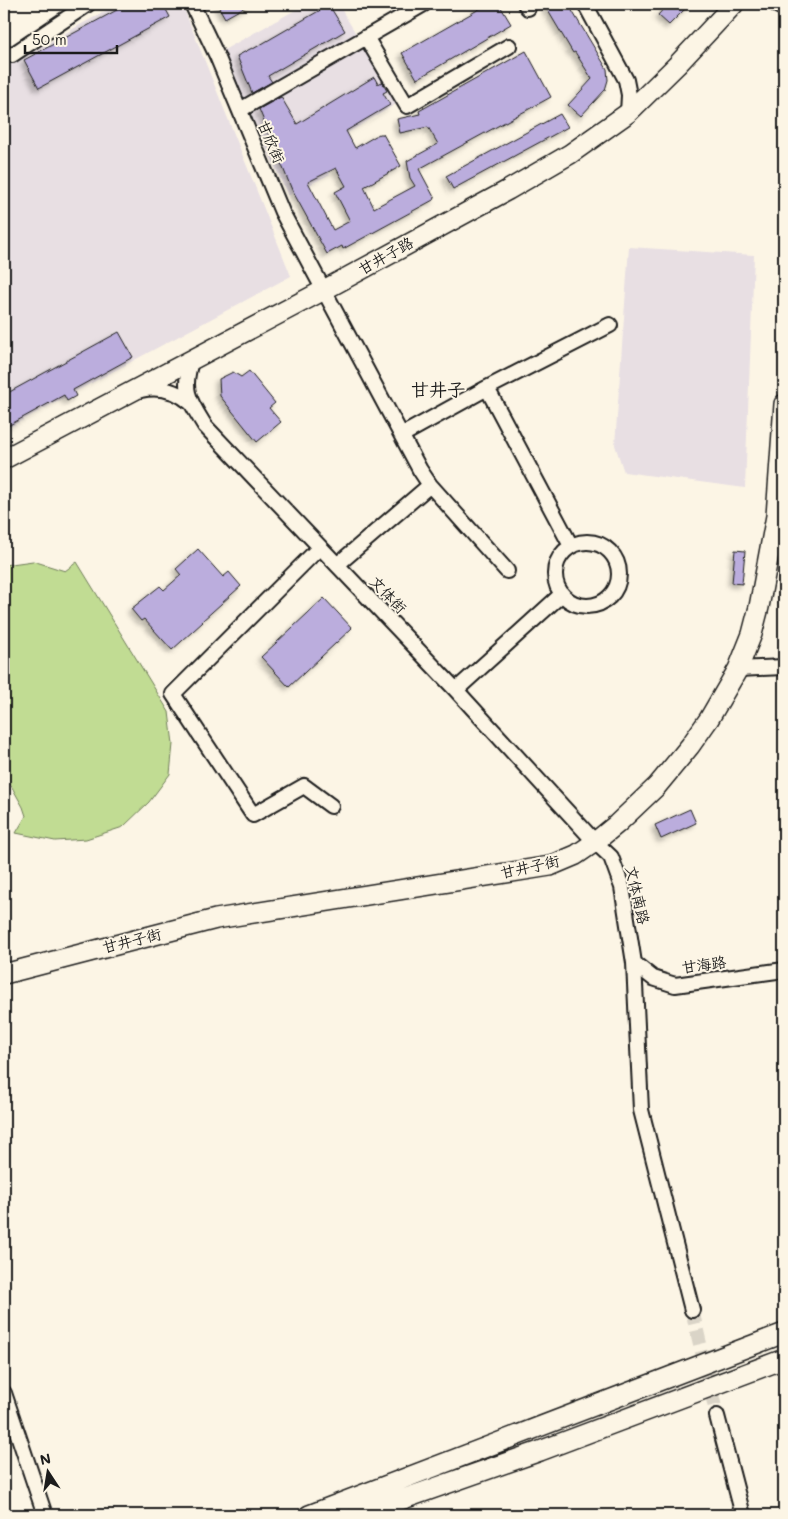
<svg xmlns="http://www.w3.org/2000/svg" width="788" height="1519" font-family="Mali,'LXGW WenKai TC',sans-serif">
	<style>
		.built { fill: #e8dfe3 }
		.green { fill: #c1dc93; stroke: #6e7c58 }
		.building { fill: #bbaddd; stroke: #1c1c1c; fill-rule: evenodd; filter: url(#shadow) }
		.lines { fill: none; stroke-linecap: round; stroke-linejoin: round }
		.street-tunnel { stroke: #dad4c7; stroke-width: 14; stroke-dasharray: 14 7; stroke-linecap: butt }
		.street-casing { stroke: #1c1c1c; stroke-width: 18 }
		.secondary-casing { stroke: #1c1c1c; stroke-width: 22 }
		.street { stroke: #fcf5e5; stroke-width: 14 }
		.secondary { stroke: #fcf5e5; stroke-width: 19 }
		.labels { text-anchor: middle; stroke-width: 4; stroke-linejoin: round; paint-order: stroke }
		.street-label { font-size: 15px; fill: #1c1c1c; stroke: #fcf5e5 }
		.quarter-label { font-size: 18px; fill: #1c1c1c; stroke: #fcf5e5 }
	</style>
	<defs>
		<filter id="shadow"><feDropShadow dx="-3.5" dy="3.5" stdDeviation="2.5" flood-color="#0004"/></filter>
	</defs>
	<rect width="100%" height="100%" fill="#fcf5e5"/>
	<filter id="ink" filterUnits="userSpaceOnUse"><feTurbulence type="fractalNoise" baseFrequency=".02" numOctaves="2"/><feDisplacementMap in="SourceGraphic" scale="10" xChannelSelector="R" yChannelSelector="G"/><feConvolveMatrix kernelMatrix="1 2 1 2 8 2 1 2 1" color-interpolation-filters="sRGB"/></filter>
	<g filter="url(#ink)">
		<path class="built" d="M118 4H182L291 276 4 430V67Z
			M306 4H338L398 103 317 151 330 174 288 196 222 51Z
			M629 247 754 255 745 488 624 472 615 445Z"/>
		<path class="green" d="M33 561 65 571 77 562 169 712 173 744 170 774 149 802 123 827 86 839 55 841 16 833 26 816 23 807 4 773V565Z"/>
		<path class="building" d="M128 4H163L170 17 39 88 24 60Z
			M217 4H250L225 18Z
			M488 4H499L511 24 417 79 402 53Z
			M544 4H568L607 69 608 80 605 90 581 116 568 105 592 79 575 52 573 53Z
			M668 4H690L669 25 658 15Z
			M329 5 345 31 268 76 272 82 252 93 237 56 252 48 253 49Z
			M526 51 551 97 419 169 435 199 343 249 342 246 327 254 292 190 259 109 281 97 297 124 374 77 378 84 382 82 387 91 383 93 390 105 346 131 355 148 379 134H383L401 166 364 187 374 208 415 186 410 178 407 161 438 144 428 127 400 133 397 119 420 114 419 111ZM336 168 346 186 335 192 350 221 333 230 308 182Z
			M560 114 568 127 453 189 446 176Z
			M119 332 133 357 73 390 76 396 67 401 64 395 4 428V395Z
			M249 371 275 403 269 408 281 422 257 442 220 396 219 379 233 372 241 377Z
			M198 549 223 577 229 572 241 586 202 621 203 622 172 650 144 619 141 621 131 609 160 586 164 590 181 575 176 569Z
			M735 550 745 551 742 584 732 583Z
			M324 598 352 628 289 687 261 657Z
			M690 809 696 823 661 839 655 825Z"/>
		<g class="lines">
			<path class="street-tunnel" d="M692 1310 717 1416"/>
			<defs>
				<path id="street" d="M192 4 217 56 282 212 420 470 430 485 507 571
					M525 4 528 8
					M585 4 626 80 629 95 628 113
					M366 37 407 106 509 46
					M4 54 12 55 88 4
					M240 110 424 4
					M192 359C181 390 189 400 205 426L456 690 595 842 611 857 622 887 634 963 641 1110 692 1310
					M487 388 571 546
					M141 390C160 386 176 390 191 403
					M402 435 487 388 610 325
					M555 574a32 32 0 1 1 64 0a32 32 0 1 1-64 0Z
					M320 547 173 694 253 815 304 786 331 806
					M337 565 430 485
					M738 669 784 667
					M456 690 562 594
					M634 963 653 978 675 985 784 970
					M4 1393 45 1515
					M717 1416 743 1515"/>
				<path id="secondary" d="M779 4 784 6
					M4 459 324 290 508 190 570 154 628 113 677 65 734 4
					M4 974 216 919 550 866 576 855 595 842 617 824 657 786 690 746 709 719 738 669 752 634 759 607 776 516 784 404
					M309 1515 784 1333
					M358 1515 540 1451 784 1359"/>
			</defs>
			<use href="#street" class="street-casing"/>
			<use href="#secondary" class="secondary-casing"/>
			<use href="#street" class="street"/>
			<use href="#secondary" class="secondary"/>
		</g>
	</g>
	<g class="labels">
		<g class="street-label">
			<text transform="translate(271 142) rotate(67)" y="5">甘欣街</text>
			<text transform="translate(386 256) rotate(-29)" y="5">甘井子路</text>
			<text transform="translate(388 595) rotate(46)" y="5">文体街</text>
			<text transform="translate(530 867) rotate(-12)" y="5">甘井子街</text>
			<text transform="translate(637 895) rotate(77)" y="5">文体南路</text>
			<text transform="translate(132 941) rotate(-14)" y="5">甘井子街</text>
			<text transform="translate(704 965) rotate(-8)" y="5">甘海路</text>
		</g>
		<g class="quarter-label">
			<text x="438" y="396">甘井子</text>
		</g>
	</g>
	<rect width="788" height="1519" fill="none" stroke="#fcf5e5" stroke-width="20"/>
	<rect x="10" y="10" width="768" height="1499" fill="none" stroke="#1c1c1c" stroke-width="2" filter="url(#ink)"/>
	<g transform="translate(48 1472) rotate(348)" stroke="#fcf5e5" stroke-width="4" paint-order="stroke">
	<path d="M0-4L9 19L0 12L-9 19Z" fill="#1c1c1c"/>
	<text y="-8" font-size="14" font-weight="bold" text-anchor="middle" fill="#1c1c1c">N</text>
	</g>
	<path d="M25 45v8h92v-8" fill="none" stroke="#1c1c1c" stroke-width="2.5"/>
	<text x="32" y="45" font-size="15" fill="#1c1c1c" stroke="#fcf5e5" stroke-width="4" paint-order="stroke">50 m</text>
</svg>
